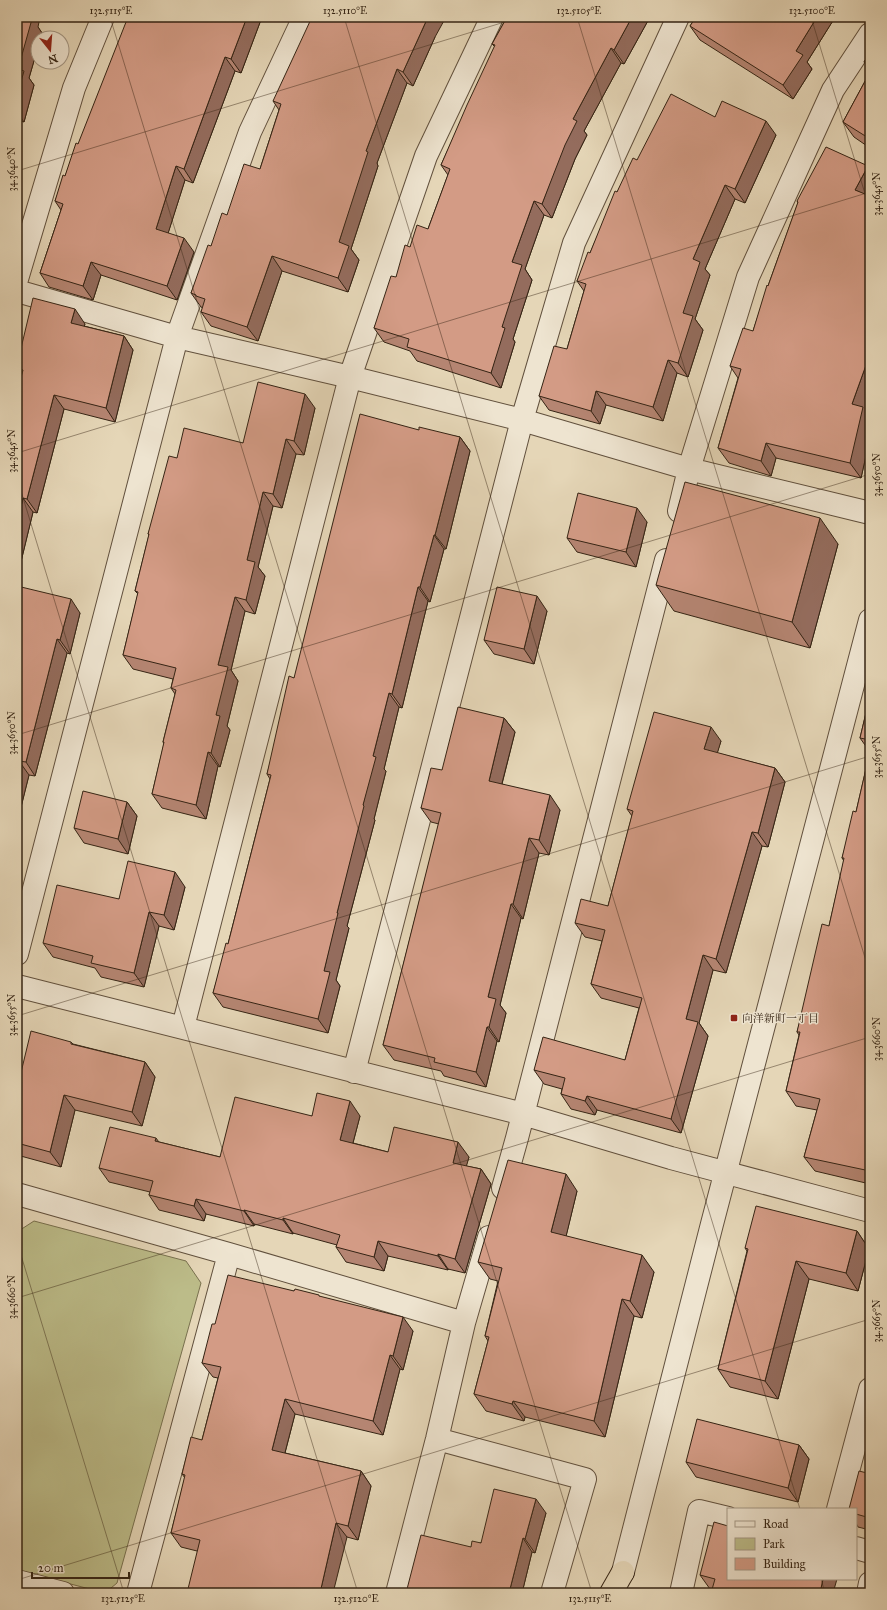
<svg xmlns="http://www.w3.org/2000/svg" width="887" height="1610" font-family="'IM FELL Great Primer','Noto Serif JP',serif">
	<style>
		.green { fill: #bcbc89; stroke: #78704e }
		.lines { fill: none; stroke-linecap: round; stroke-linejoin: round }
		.minor-casing { stroke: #61503d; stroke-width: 24 }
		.highway-casing { stroke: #352414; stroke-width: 24 }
		.minor { stroke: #eee4d0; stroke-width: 22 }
		.highway { stroke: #e5d6b7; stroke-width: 22 }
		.wall { fill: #b58572; stroke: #352414 }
		.shaded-wall { fill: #946c5d; stroke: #352414 }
		.building { fill: #d39b85; stroke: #352414 }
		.ticks { fill: none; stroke: #352414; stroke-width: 1; stroke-opacity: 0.45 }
		.poi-dot { fill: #8f2418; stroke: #eee4d0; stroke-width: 1.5 }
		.labels { text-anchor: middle; stroke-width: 3; stroke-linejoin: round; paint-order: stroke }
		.poi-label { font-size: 11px; fill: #352414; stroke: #eee4d0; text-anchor: start }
		.neatline { fill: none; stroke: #352414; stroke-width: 1.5 }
		.ticks-label { font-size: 10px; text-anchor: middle; fill: #352414 }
	</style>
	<rect width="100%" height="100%" fill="#e5d6b7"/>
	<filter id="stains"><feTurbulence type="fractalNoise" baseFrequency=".005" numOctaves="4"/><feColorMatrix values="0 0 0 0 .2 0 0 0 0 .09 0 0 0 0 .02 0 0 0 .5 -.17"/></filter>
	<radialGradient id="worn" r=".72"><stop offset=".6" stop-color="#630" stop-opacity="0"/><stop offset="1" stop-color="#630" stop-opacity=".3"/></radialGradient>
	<path class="green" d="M34 1221 186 1261 201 1283 117 1583 105 1593 17 1570V1232Z"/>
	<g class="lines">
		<defs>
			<path id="minor" d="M17 279 74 88 103 17
				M17 291 177 337 350 377 522 420 689 469 870 513
				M679 511 689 469 748 277 833 90 870 34
				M17 954 177 337 250 132 304 17
				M17 986 523 1114 671 1158 870 1211
				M183 1027 350 377 426 156 492 17
				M354 1072 522 420 574 243 678 17
				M503 1188 517 1138 666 560
				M17 1194 229 1254 464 1323
				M437 1439 585 1479 552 1593
				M838 1509 870 1389
				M856 1548 870 1552
				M623 1572 712 1224 870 620
				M17 1581 63 1593
				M138 1593 229 1254
				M397 1593 437 1439 464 1323 489 1237
				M681 1593 699 1511 728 1518
				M868 1593 870 1583"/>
			<path id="highway" d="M611 1593 623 1572"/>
		</defs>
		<use href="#minor" class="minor-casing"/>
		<use href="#highway" class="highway-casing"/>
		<use href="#minor" class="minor"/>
		<use href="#highway" class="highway"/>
	</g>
	<path class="wall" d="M17 17 38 27 42 33 29 78 34 85 24 122 17 120Z
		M262 17 241 73 235 71 193 183 185 180 168 233 194 252 177 300 101 275 93 300 49 287 40 273 61 210 55 201 78 144Z
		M507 17H650L624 64 621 63 584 131 587 135 575 159 552 218 544 215 525 269 532 280 513 339 515 342 501 388 417 361 410 351 384 342 374 328 410 247 428 229 448 175 441 165 495 47 492 44Z
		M696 17H838L836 20 834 19 807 62 812 69 793 99 700 40 690 26Z
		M435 37 413 86 407 83 377 163 378 166 351 249 359 260 348 292 282 271 258 341 211 326 201 312 203 308 201 307 191 293 211 246 227 215 260 169 279 110 273 101Z
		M870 52V70L864 62Z
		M870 72V148L854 137 843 122Z
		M715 117 776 135 745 203 735 199 705 269 710 275 695 319 703 330 688 377 677 373 663 421 606 405 600 424 549 410 539 396 567 349 584 291 577 281 590 253 617 192 637 160Z
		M870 169 866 411 870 417V438L861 478 776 458 771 476 729 463 718 448 738 378 730 366 753 331 768 286 798 203 797 201Z
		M85 324 84 326 124 336 133 350 115 422 64 409 37 513 33 512 17 578V393L21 375 17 369V365Z
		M315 408 304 455 296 454 282 508 273 506 258 567 265 576 255 614 245 611 231 670 238 681 227 726 230 730 220 767 218 766 206 819 162 808 152 794 164 744 163 742 175 694 171 688 173 679 133 669 123 655 138 594 135 591 149 535 148 534 177 458 243 443Z
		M419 430 460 437 470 451 446 549H444L430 602 428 601 402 708 399 707 384 769 386 771 374 819 375 820 347 926 349 928 336 980 340 986 328 1033 223 1007 213 993 228 944 270 779 267 774 294 678Z
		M647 522 636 567 577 552 567 538Z
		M838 544 810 648 674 611 656 585Z
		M17 586 80 613 70 654 67 653 35 776 29 775 17 823Z
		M547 611 534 664 494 654 484 640Z
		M870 696V1184L815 1171 804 1157 817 1110 796 1106 786 1091 799 1035 797 1032 829 926 844 861 842 858 856 812 870 752 860 738Z
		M504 718 515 732 502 784 560 810 549 855 539 853 523 919 521 918 500 1005 506 1013 499 1042 497 1041 486 1087 444 1076 441 1071 394 1060 383 1045 439 824 431 822 421 808 442 770Z
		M721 741 717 753 775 768 785 782 768 847 762 846 726 973 713 970 699 1023 708 1036 681 1133 597 1110 595 1115 571 1109 561 1094 562 1089 544 1084 534 1070 625 1060 639 1008 601 998 591 984 602 941 585 937 575 923 608 906 632 816 627 809Z
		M127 802 137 816 128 854 84 843 74 828Z
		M185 887 174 930 159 926 144 987 101 977 95 968 53 957 43 943 119 899Z
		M71 1042 73 1044 145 1062 155 1077 142 1126 75 1110 61 1167 17 1155V1089Z
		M312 1116H360L353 1143 388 1152 469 1157 466 1166 481 1169 491 1184 465 1273 448 1269V1270L388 1256 384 1271 346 1262 336 1247 337 1245 293 1233V1234L254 1224V1226L206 1214 204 1221 159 1210 149 1195 150 1192 109 1182 99 1168 159 1142 220 1157Z
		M577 1191 566 1236 654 1272 642 1318 634 1316 605 1437 525 1417 524 1421 486 1411 474 1394 488 1341 485 1336 498 1281 490 1279 478 1262Z
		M857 1231 869 1249 858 1291 809 1279 778 1399 730 1387 718 1369 747 1251 745 1248Z
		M294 1291 320 1297 413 1331 403 1370 400 1369 383 1435 295 1414 285 1453 361 1471 371 1486 358 1540 347 1537 197 1551 181 1547 171 1533 185 1478 182 1474 202 1440 218 1378 213 1377 202 1363 215 1324Z
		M799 1445 809 1459 798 1502 696 1477 686 1462Z
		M870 1460V1530L858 1527 856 1523V1509Z
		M546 1513 535 1553 532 1552 522 1593H406L471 1547Z
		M700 1575 728 1579 712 1590 710 1589Z"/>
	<path class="shaded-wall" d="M27 17H40L38 27 42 33 41 38H38V47L29 78 34 85 24 122 17 112V96L18 69Z
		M247 17H262L241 73 231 59Z
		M428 17H446L435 37 413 86 403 72Z
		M632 17H650L624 64 614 50Z
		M817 17H833L834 19 807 62 812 69 793 99 783 85 796 51Z
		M833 17H838L836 20Z
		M611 48 621 63 584 131 587 135 575 159 552 218 542 204 573 119Z
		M225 57 235 71 193 183 184 169Z
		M397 69 407 83 377 163 378 166 351 249 359 260 348 292 338 278 339 242 366 151Z
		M766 121 776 135 745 203 735 189Z
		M176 166 185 180 165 243 156 229Z
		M868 166 870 169V197L855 190Z
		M725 185 735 199 705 269 710 275 695 319 703 330 688 377 678 363 683 313 693 259Z
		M534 201 544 215 525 269 532 280 513 339 515 342 501 388 491 373 502 327 512 262Z
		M184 238 194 252 177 300 167 286Z
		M272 256 282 271 258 341 247 327Z
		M91 262 101 275 93 300 83 286Z
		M75 309 85 324 80 337 71 323Z
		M124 336 133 350 115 422 106 408Z
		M870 354V399L866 411 870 417V438L861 478 850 463 852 404Z
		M668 360 677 373 663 421 653 407Z
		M596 391 606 405 600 424 591 411Z
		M305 394 315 408 304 455 294 441Z
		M54 395 64 409 37 513 27 499Z
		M460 437 470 451 446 549 435 535Z
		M286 439 296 454 282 508 273 494Z
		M766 443 776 458 771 476 761 461Z
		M263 492 273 506 258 567 265 576 255 614 246 600 247 560Z
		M23 498 33 512 17 578V524Z
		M637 508 647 522 636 567 626 552Z
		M820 518 838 544 810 648 792 622Z
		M434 535 444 549 430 602 420 587Z
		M418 587 428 601 402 708 392 694Z
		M537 596 547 611 534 664 524 649Z
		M235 597 245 611 231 670 238 681 227 726 230 730 220 767 211 753 216 715 218 665Z
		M71 599 80 613 70 654 60 640Z
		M57 639 67 653 35 776 26 762Z
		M389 693 399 707 384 769 386 771 374 819 375 820 347 926 349 928 336 980 340 986 328 1033 318 1019 324 971 337 913 363 805 373 756Z
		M504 718 515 732 499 795 489 781Z
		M711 727 721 741 714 764 704 749Z
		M208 752 218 766 206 819 196 805Z
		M19 761 29 775 17 823V770Z
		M775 768 785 782 768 847 758 833Z
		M550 795 560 810 549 855 539 840Z
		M127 802 137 816 128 854 118 839Z
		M752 832 762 846 726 973 716 959Z
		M529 838 539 853 523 919 513 904Z
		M175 872 185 887 174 930 164 915Z
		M511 904 521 918 500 1005 506 1013 499 1042 489 1027 488 997Z
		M149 912 159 926 144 987 134 973Z
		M703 955 713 970 699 1023 708 1036 681 1133 671 1119 686 1019Z
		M487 1027 497 1041 486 1087 476 1072Z
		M145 1062 155 1077 142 1126 132 1112Z
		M64 1095 75 1110 61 1167 50 1152Z
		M587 1096 597 1110 595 1115 585 1101Z
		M350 1101 360 1116 350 1154 340 1140Z
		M156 1138 166 1152 155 1141Z
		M458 1142 469 1157 463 1178 453 1163Z
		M481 1169 491 1184 465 1273 455 1259Z
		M566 1174 577 1191 563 1249 551 1232Z
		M196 1199 206 1214 204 1221 194 1206Z
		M244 1210 254 1224V1226L244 1211Z
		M283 1218 293 1233V1234L283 1220Z
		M857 1231 869 1249 858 1291 846 1273Z
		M378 1241 388 1256 384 1271 374 1257Z
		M438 1254 448 1269V1270L438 1256Z
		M642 1255 654 1272 642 1318 630 1301Z
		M796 1261 809 1279 778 1399 765 1381Z
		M622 1299 634 1316 605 1437 594 1421Z
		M403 1317 413 1331 403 1370 393 1356Z
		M390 1355 400 1369 383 1435 373 1421Z
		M285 1399 295 1414 282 1464 272 1450Z
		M513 1401 525 1417 524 1421 512 1404Z
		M799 1445 809 1459 798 1502 788 1488Z
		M361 1471 371 1486 358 1540 348 1526Z
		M536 1499 546 1513 535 1553 525 1539Z
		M336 1523 347 1537 333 1593H320Z
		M523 1538 532 1552 522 1593H509Z
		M823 1579H837L833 1593H820Z"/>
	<path class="building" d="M17 17H27V18L32 19 18 69 24 71 17 96Z
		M128 17H247L231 59 225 57 184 169 176 166 156 229 184 238 167 286 91 262 83 286 40 273 63 204 55 201 63 175 65 176 76 143 78 144Z
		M312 17H428L403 72 397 69 366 151 368 152 339 242 349 246 338 278 272 256 247 327 201 312 205 299 196 296V295L191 293 208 245 211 246 222 213 227 215 244 164 260 169 281 104 273 101Z
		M507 17H632L614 50 611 48 573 119 577 121 565 145 542 204 534 201 512 262 522 265 502 327 505 328 491 373 407 347 409 339 374 328 391 276 396 277 405 245 410 247 417 225 428 229 450 169 441 165 467 105 495 45 492 44Z
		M696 17H817L796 51 803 55 783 85 690 26Z
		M870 52V65L864 62Z
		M870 72V139L843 122Z
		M671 94 715 117 722 101 766 121 735 189 725 185 693 259 700 262 683 313 693 316 678 363 668 360 653 407 596 391 591 411 539 396 554 346 567 349 586 284 577 281 588 252 590 253 615 191 617 192 633 158 637 160Z
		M826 147 868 166 855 190 870 196V354L852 404 863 407 850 463 766 443 761 461 718 448 741 369 730 366 743 328 753 331 767 285 768 286 798 202 797 201Z
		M33 298 75 309 71 323 124 336 106 408 54 395 27 499 23 498 17 524V393L23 370 17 368V365Z
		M258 382 305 394 294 441 286 439 273 494 263 492 247 560 255 562 246 600 235 597 218 665 228 667 216 715 220 716 211 753 208 752 196 805 152 794 164 742H163L176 690 171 688 176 668 123 655 138 592 135 591 149 534H148L169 456 177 458 184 428 243 443Z
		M360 414 419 430V427L460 437 435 535H434L420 587H418L392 694 389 693 373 756 376 757 363 805 364 806 337 913H338L324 971 330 972 318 1019 213 993 226 943 228 944 271 775 267 774 289 676 294 678Z
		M685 482 820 518 792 622 656 585Z
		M578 493 637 508 626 552 567 538Z
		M17 586 71 599 60 640 57 639 26 762 19 761 17 770Z
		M497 587 537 596 524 649 484 640Z
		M870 696V740L860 738Z
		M458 707 504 718 489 781 550 795 539 840 529 838 513 904H511L488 997 496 999 489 1027H487L476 1072 434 1062 435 1058 383 1045 441 813 421 808 431 768 442 770Z
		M654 712 711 727 704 749 775 768 758 833 752 832 716 959 703 955 686 1019 698 1022 671 1119 587 1096 585 1101 561 1094 565 1078 534 1070 543 1037 625 1060 642 998 591 984 605 930 575 923 581 899 608 906 633 811 627 809Z
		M870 751V1171L804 1157 820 1099 786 1091 800 1032H797L822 924 829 926 844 858H842L853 811 856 812Z
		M83 791 127 802 118 839 74 828Z
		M128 861 175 872 164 915 149 912 134 973 91 963 93 956 43 943 57 885 119 899Z
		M31 1031 71 1042V1044L145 1062 132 1112 64 1095 50 1152 17 1143V1089Z
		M317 1093 350 1101 340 1140 388 1152 394 1127 458 1142 453 1163 481 1169 455 1259 438 1254V1256L378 1241 374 1257 336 1247 340 1235 283 1218V1220L244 1210V1211L196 1199 194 1206 149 1195 153 1181 99 1168 110 1127 156 1138 155 1141 220 1157 235 1097 312 1116Z
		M508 1160 566 1174 551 1232 642 1255 630 1301 622 1299 594 1421 513 1401 512 1404 474 1394 489 1337 485 1336 502 1268 478 1262Z
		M756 1206 857 1231 846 1273 796 1261 765 1381 718 1369 748 1249 745 1248Z
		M228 1275 294 1291 295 1289 319 1295V1296L403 1317 393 1356 390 1355 373 1421 285 1399 272 1450 361 1471 348 1526 336 1523 320 1593H187L200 1540 171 1533 185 1475 182 1474 191 1437 202 1440 221 1367 202 1363 212 1324H215Z
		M697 1419 799 1445 788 1488 686 1462Z
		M870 1460V1518L856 1514V1509H849L859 1471 867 1473Z
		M494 1489 536 1499 525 1539 523 1538 509 1593H406L421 1535 471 1547 472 1541 481 1543Z
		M714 1522 728 1526V1579H823L820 1593H711L715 1579 700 1575Z
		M17 1590 28 1593H17Z"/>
	<path class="ticks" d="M110 17 592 1593M344 17 800 1509M577 17 870 974M811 17 870 210M17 171 521 17M17 453 870 192M17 478 358 1593M17 735 870 474M17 1016 870 756M17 1242 124 1593M17 1298 870 1037M821 1579 825 1593M17 1580 870 1319"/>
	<rect class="poi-dot" x="730" y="1014" width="8" height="8" rx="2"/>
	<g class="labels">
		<g class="poi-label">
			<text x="742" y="1022">向洋新町一丁目</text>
		</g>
	</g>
	<rect width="887" height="1610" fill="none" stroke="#e5d6b7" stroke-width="44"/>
	<rect x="727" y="1508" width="130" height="72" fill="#eee4d0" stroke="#a49785"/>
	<rect x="735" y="1521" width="20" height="6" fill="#eee4d0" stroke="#a49785"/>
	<text x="763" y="1528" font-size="12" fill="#352414">Road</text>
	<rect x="735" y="1538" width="20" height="12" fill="#bcbc89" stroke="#a49785"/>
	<text x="763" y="1548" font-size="12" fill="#352414">Park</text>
	<rect x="735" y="1558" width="20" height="12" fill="#d39b85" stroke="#a49785"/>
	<text x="763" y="1568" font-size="12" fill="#352414">Building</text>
	<g transform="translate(50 50) rotate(163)"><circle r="19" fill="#eee4d0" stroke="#a49785"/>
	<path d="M0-3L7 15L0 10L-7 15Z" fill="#8f2418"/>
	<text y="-6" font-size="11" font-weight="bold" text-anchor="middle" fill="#352414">N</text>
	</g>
	<path d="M32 1572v6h97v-6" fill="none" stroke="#352414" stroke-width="2"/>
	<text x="38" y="1572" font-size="12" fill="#352414" stroke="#eee4d0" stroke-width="3" paint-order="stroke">20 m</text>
	<rect x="22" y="22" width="843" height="1566" class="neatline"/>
	<g class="ticks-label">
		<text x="111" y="14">132.5115°E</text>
		<text x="345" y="14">132.5110°E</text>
		<text x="579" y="14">132.5105°E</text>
		<text x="812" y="14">132.5100°E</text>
		<text transform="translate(11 169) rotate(-90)" y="4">34.3640°N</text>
		<text transform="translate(876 194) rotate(-90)" y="4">34.3645°N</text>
		<text transform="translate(11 451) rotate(-90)" y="4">34.3645°N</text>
		<text transform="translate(876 475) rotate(-90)" y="4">34.3650°N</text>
		<text transform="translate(11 733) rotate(-90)" y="4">34.3650°N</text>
		<text transform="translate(876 757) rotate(-90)" y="4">34.3655°N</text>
		<text transform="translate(11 1015) rotate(-90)" y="4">34.3655°N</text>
		<text transform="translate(876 1039) rotate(-90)" y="4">34.3660°N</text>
		<text transform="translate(11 1297) rotate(-90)" y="4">34.3660°N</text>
		<text transform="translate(876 1321) rotate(-90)" y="4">34.3665°N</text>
		<text x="123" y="1602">132.5125°E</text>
		<text x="356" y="1602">132.5120°E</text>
		<text x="590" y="1602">132.5115°E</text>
	</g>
	<rect width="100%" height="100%" filter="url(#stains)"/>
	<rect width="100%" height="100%" fill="url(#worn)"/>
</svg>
